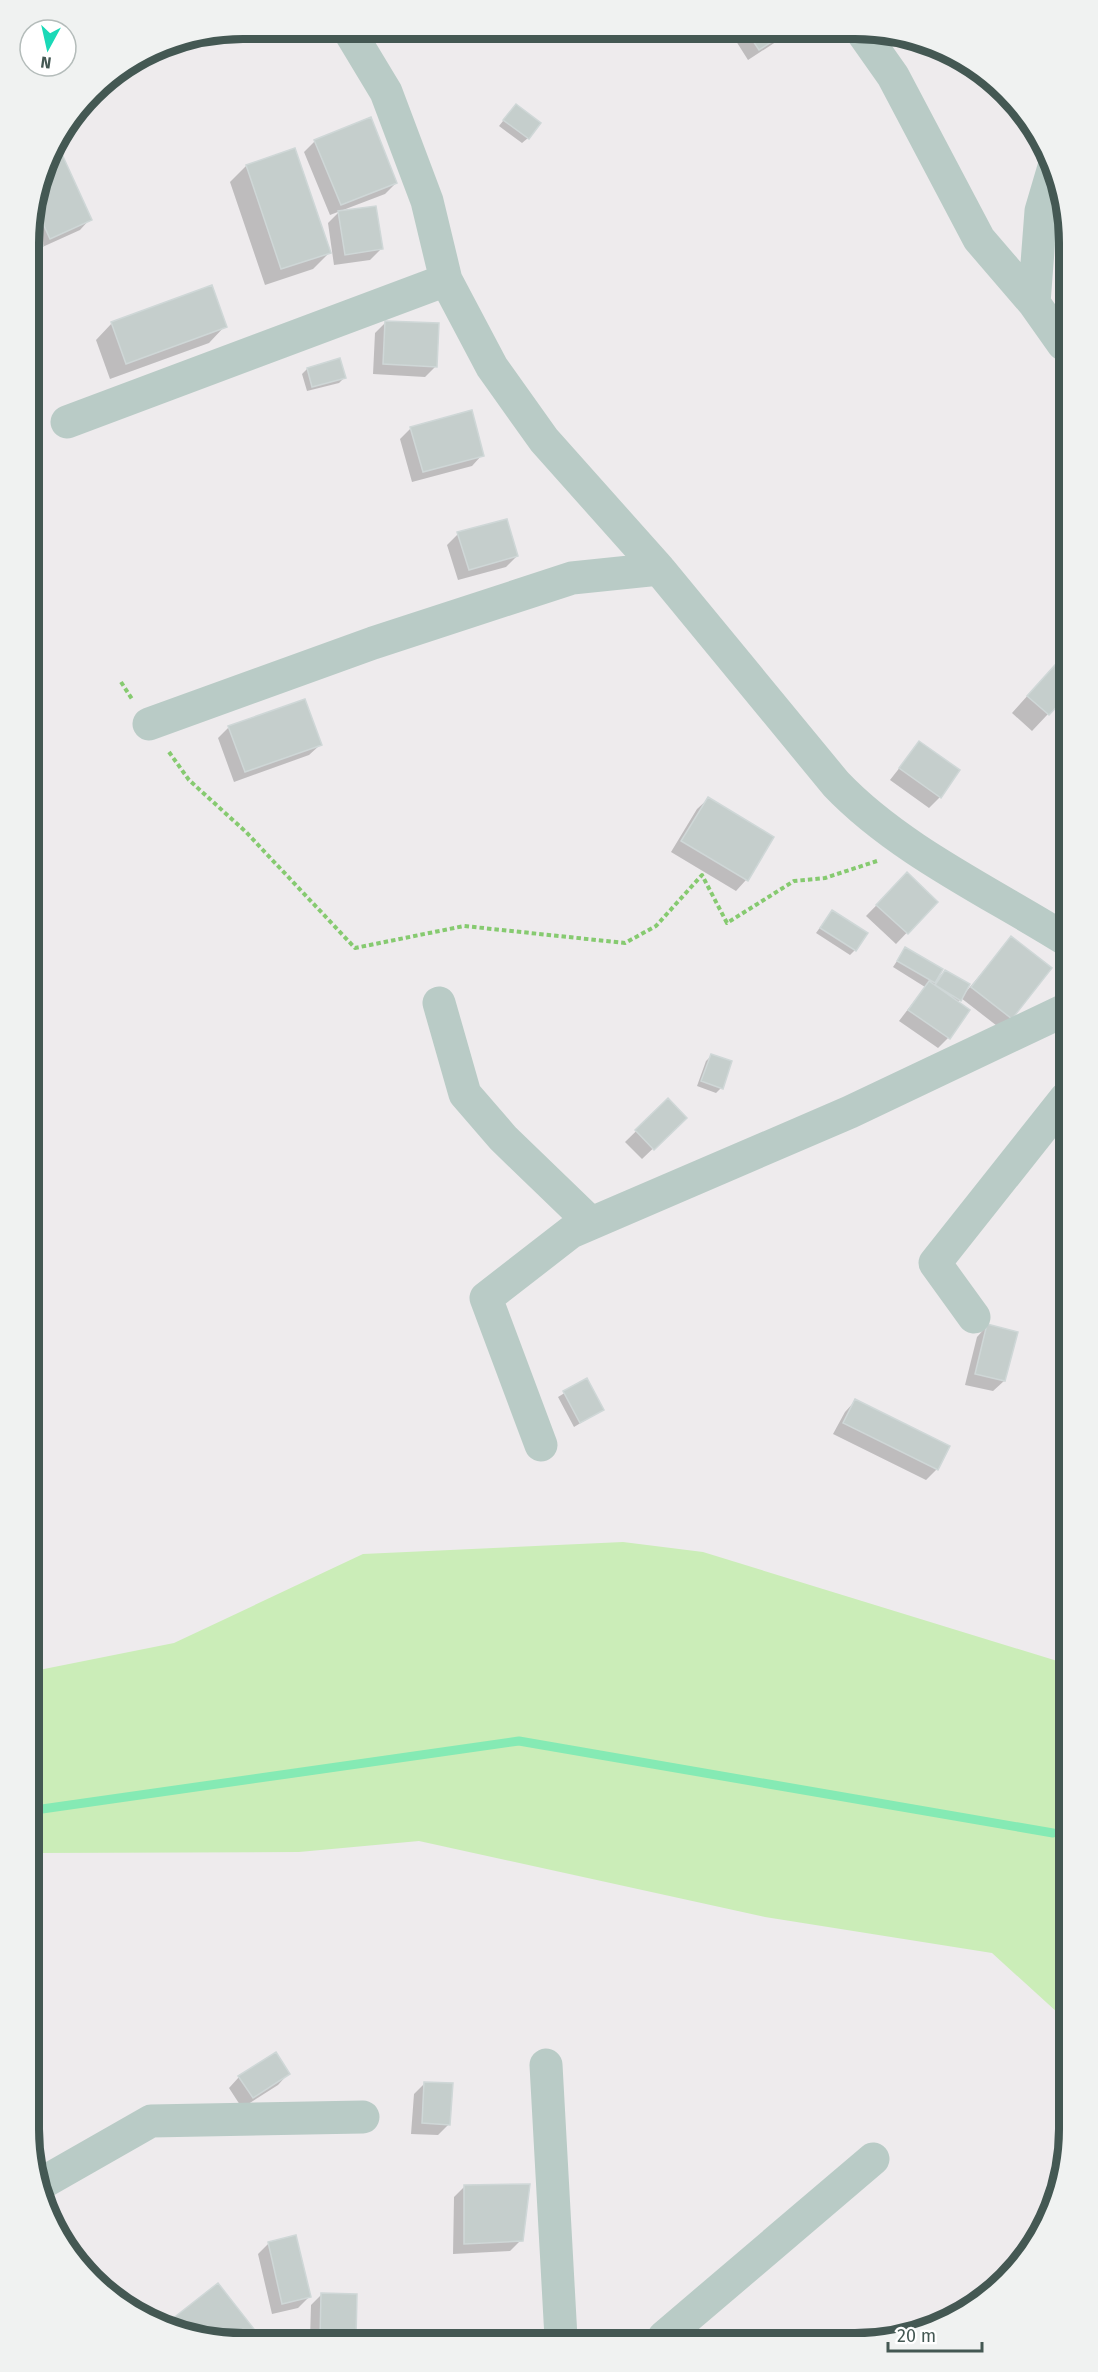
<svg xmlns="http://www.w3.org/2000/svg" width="1098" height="2372" font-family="'Fira Sans',sans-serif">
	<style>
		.green { fill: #cbedb8 }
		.shadow { fill: #0003 }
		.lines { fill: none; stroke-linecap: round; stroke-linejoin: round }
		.stream { stroke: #85eab4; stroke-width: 9 }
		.building { fill: #c5cecc; stroke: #cfd7d7; stroke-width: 1.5 }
		.path { stroke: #86ca70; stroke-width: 4; stroke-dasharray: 4.5 3; stroke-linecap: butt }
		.minor { stroke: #b9cbc6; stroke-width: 33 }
		.rim { fill: none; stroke: #445853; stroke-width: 8 }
	</style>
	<rect width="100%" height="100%" fill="#eeebed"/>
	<path class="green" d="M623 1542 703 1552 1067 1664 1069 2023 992 1953 765 1917 419 1841 299 1852 35 1853 34 1671 174 1643 363 1554Z"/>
	<path class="shadow" d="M745 32H791L748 60 736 41Z
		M511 111 528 138 522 143 499 126Z
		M315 141 396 183 385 194 330 215 304 152Z
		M47 160 90 219 80 230 38 249 29 257V229Z
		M246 166 329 253 313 269 265 285 230 182Z
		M340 211 381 249 370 260 334 265 328 223Z
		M1062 298 1063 316 1056 304Z
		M386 322 436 366 425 377 373 374 375 333Z
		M112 323 225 326 209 343 110 379 96 340Z
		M307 369 344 378 339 383 307 391 302 374Z
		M411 428 482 455 472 466 412 482 400 439Z
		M458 534 517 556 506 567 458 580 447 545Z
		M1064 655V697L1032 731 1012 713Z
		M229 727 320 745 309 755 234 782 218 738Z
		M919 743 940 797 929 808 890 780Z
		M708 799 746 880 736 891 671 852 697 809Z
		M907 874 936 902 896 944 866 916Z
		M832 911 855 950 850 955 816 933Z
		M1011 938V1018L1001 1029 961 998 957 1003 948 1038 938 1048 899 1021 925 987 893 967 905 949 936 980 945 971 965 993Z
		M711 1056 721 1088 716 1093 697 1086 706 1061Z
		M668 1100 685 1118 642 1159 625 1142Z
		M987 1326 1004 1381 993 1391 965 1385 977 1337Z
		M586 1380 602 1410 574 1427 558 1397Z
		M855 1401 937 1469 926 1480 833 1434 845 1412Z
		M288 2074 278 2085 242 2108 229 2088 239 2077Z
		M425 2083 449 2124 438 2135 411 2134 414 2094Z
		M465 2186 521 2240 510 2251 453 2254 454 2197Z
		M269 2243 309 2297 298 2308 272 2314 258 2254Z
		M999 2272 1006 2277 969 2310 988 2283Z
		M322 2294 354 2339H310L311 2305Z
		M169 2323 259 2338 201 2339Z"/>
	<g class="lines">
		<path class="stream" d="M35 1810 519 1741 1053 1833"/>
	</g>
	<path class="building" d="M747 32H787L759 50Z
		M516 104 541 123 529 139 503 120Z
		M371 117 397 183 341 205 314 140Z
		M295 148 331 253 281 269 246 165Z
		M61 152 92 220 50 239 35 206 48 158Z
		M376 206 383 249 345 255 338 211Z
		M33 214 43 246 29 251V229Z
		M212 285 227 327 126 364 111 322Z
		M385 321 439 323 437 367 383 364Z
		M340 358 346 378 312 387 307 368Z
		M472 410 484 456 423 472 410 427Z
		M507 519 518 556 469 570 457 532Z
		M1064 655V699L1049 715 1027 696Z
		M305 699 322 745 245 772 228 726Z
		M919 741 960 770 941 798 899 768Z
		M708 797 774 837 748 881 681 841Z
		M907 872 938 902 908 934 876 905Z
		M832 910 868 933 856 951 820 928Z
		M1011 936 1052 968 1012 1019 971 987Z
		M905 947 943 969 935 983 897 961Z
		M945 970 970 984 961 1001 935 985Z
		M929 981 970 1010 950 1039 908 1010Z
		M711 1054 732 1061 723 1089 701 1081Z
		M668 1098 687 1118 654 1150 635 1130Z
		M987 1324 1018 1332 1005 1381 975 1374Z
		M587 1378 604 1410 580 1423 563 1391Z
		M855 1399 950 1446 938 1470 843 1423Z
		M276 2052 290 2074 253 2098 238 2076Z
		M424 2082 453 2083 450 2125 422 2123Z
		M530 2184 523 2241 464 2244V2185Z
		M296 2235 311 2297 282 2304 268 2242Z
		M999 2270 1007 2276 971 2309Z
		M218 2283 261 2338 260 2339H201L167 2323Z
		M321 2293 357 2294 356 2339H320Z"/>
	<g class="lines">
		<path class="path" d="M121 682 132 699
			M169 752 189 780 246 832 355 948 464 926 625 943 656 926 702 875 727 923 794 881 825 878 877 861"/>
		<path class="minor" d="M348 29 386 92 427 201 446 280 492 367 544 440 659 569 836 784C898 849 988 891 1065 939
			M862 32 893 76 979 239 1034 303 1063 344
			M1034 303 1041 211 1054 167
			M67 422 446 280
			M149 724 373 643 572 578 659 569
			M439 1003 465 1094 503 1138 591 1223
			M974 1317 935 1263 1065 1099
			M541 1445 486 1298 571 1232 850 1112 1065 1010
			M546 2065 561 2338
			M37 2186 151 2121 363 2117
			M664 2337 873 2159"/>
	</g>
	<path d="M0 0H1098V2372H0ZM243 39H855A204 204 0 0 1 1059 243V2129A204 204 0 0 1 855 2333H243A204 204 0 0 1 39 2129V243A204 204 0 0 1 243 39Z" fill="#f0f2f1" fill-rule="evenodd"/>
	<path class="rim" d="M243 39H855A204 204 0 0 1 1059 243V2129A204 204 0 0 1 855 2333H243A204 204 0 0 1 39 2129V243A204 204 0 0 1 243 39Z"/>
	<g transform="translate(48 48) rotate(188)"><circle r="28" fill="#ffffff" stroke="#b4bcba" stroke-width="1.5"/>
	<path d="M0-4.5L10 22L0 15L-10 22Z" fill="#1ad9b7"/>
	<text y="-9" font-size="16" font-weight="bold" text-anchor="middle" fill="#445853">N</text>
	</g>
	<path d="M888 2342v9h94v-9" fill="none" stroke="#445853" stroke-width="3"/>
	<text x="897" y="2342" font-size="18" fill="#445853" stroke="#ffffff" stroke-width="4.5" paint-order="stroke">20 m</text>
</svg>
